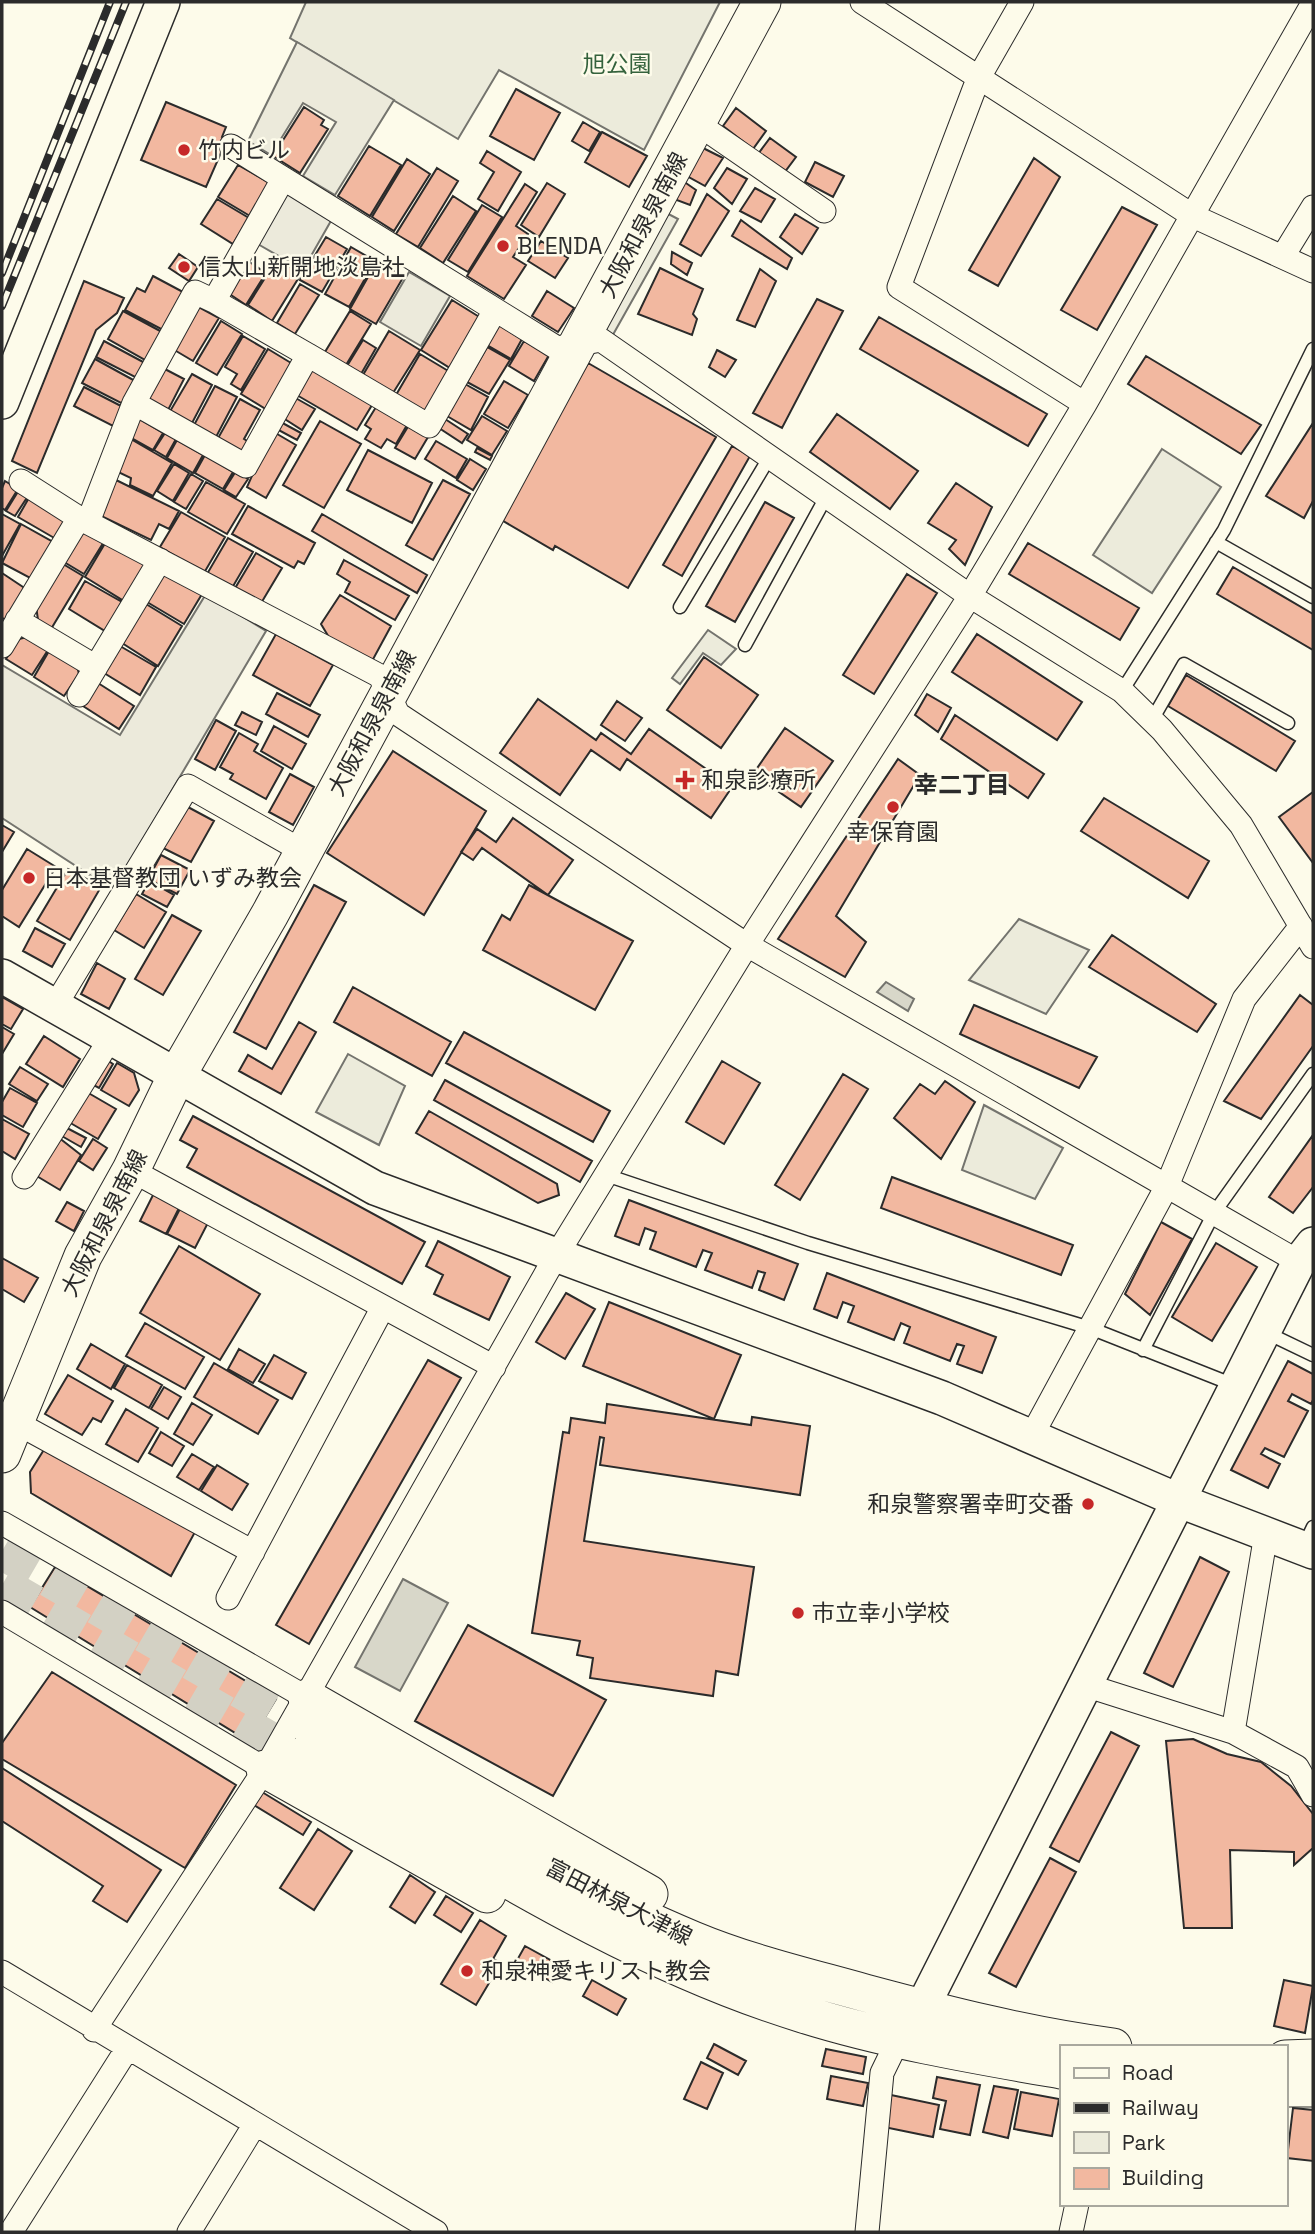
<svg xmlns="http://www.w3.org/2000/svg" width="1315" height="2234" font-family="'Space Grotesk','Noto Sans JP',sans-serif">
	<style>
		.green { fill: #ecebdb; stroke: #74746e; stroke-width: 2 }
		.parking { fill: #eceadb; stroke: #74746e; stroke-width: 2 }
		.water { fill: #d8d7c9; stroke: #74746e; stroke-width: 2 }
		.building { fill: #f2b8a0; stroke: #2b2b2b; stroke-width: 2 }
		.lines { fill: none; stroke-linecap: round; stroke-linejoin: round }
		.primary-tunnel { stroke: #d3d1c4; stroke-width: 37; stroke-dasharray: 37 18; stroke-linecap: butt }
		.lane-casing { stroke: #2b2b2b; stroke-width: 15 }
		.street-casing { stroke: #2b2b2b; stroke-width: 25 }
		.secondary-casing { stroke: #2b2b2b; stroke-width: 36 }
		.primary-casing { stroke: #2b2b2b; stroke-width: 39 }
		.lane { stroke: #fdfbea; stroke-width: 12 }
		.street { stroke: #fdfbea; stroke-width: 23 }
		.secondary { stroke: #fdfbea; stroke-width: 33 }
		.primary { stroke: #fdfbea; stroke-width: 37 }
		.rail-casing { stroke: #2b2b2b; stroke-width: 8 }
		.rail { stroke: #fdfbea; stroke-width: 5; stroke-dasharray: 16; stroke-linecap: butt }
		.poi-dot { fill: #c62828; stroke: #fdfbea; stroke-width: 2.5 }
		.labels { text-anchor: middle; stroke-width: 5; stroke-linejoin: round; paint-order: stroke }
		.park-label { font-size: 23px; fill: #34623c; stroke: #fdfbea }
		.poi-label { font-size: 23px; fill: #2b2b2b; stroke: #fdfbea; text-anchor: start }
		.street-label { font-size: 23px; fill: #2b2b2b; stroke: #fdfbea }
		.neighbourhood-label { font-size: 24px; font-weight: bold; fill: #2b2b2b; stroke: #fdfbea }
	</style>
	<rect width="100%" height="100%" fill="#fdfbea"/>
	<path class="green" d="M306 2H720L644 150 499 70 458 139 290 38Z
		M657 208 678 219 610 340 590 327Z
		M1162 449 1221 487 1152 593 1093 555Z
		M708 630 736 649 721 665 703 653 680 684 672 678Z
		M1019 919 1089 950 1046 1014 969 980Z
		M348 1054 405 1086 379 1145 316 1112Z
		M984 1105 1063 1148 1035 1199 962 1170Z"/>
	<path class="parking" d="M297 42 394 100 335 195 303 176 336 122 303 103 271 155 248 141Z
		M286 192 332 219 303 270 256 243Z
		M409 272 450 296 421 346 380 322Z
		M206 594 266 631 113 890 2 818V665L120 735Z"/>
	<path class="water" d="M886 982 914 999 908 1011 877 992Z
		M403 1579 448 1603 400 1691 355 1667Z"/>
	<path class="building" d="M516 89 560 113 534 160 490 136Z
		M166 102 226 127 222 137 227 139 206 187 141 160Z
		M304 107 324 120 321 125 328 129 300 173 273 156Z
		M736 108 766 131 753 149 723 126Z
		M583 122 600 132 589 151 572 141Z
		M602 132 647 156 629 187 585 162Z
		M770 138 796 157 784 173 758 154Z
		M369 146 401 165 370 216 338 196Z
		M703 148 723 158 705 186 687 176Z
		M487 151 521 172 498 211 478 199 494 172 480 163Z
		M1034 158 1060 177 998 286 969 270Z
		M407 159 430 174 394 231 372 217Z
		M815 162 844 176 833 197 805 182Z
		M238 165 270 183 250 216 218 197Z
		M437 168 458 181 418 247 396 234Z
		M727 168 747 179 732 204 714 188Z
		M683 181 696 190 690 205 674 199Z
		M547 183 565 194 539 237 521 225Z
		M525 184 537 192 516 226 528 234 513 257 526 265 504 299 467 276Z
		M755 188 775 199 761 222 740 211Z
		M707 194 729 211 701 256 680 244Z
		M453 196 476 211 443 263 420 248Z
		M217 199 249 218 233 244 201 224Z
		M482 205 502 217 468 272 448 260Z
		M1122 207 1157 225 1097 330 1061 310Z
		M795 214 818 228 802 254 780 237Z
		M741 220 792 258 787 269 732 236Z
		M326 237 347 249 322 292 300 280Z
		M541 241 568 258 555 278 528 261Z
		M351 247 375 261 349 307 325 294Z
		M672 252 692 263 687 275 671 264Z
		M179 254 198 267 189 281 169 268Z
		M277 259 301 274 272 321 248 305Z
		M248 261 266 273 246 305 228 293Z
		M377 261 404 276 376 324 350 309Z
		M660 268 703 289 693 314 697 319 692 335 638 314Z
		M760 269 776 281 755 327 737 320Z
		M153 276 183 292 163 330 125 310 137 288 145 292Z
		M84 281 124 298 117 313 96 330 37 473 12 461Z
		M300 284 319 295 295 334 277 323Z
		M547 291 574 308 558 332 532 316Z
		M817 299 843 311 782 428 753 413Z
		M452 300 481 318 450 368 421 350Z
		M195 305 219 318 193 361 171 348Z
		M123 311 162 332 147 361 108 339Z
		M350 311 371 324 346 365 325 352Z
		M879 317 1047 414 1028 446 860 349Z
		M221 321 242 334 217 375 196 363Z
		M499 325 522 339 511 359 487 345Z
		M389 331 420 350 393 393 363 375Z
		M243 336 265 349 241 390 231 384 237 374 225 367Z
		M363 340 376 348 361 374 347 366Z
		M104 341 145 363 137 378 96 357Z
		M524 341 549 355 534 381 509 366Z
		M487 347 510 360 489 394 467 382Z
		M268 349 296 366 269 411 241 394Z
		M717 350 736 360 725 377 709 367Z
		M420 354 450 372 425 413 396 395Z
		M1146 356 1261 425 1241 454 1128 384Z
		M95 359 137 382 125 405 82 383Z
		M588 363 716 437 628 588 555 546 553 550 498 518Z
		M161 367 184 379 166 414 143 402Z
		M310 368 372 405 357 430 295 394Z
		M192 374 212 385 191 425 169 413Z
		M504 381 528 395 508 428 484 414Z
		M465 384 488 397 471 430 447 416Z
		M215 386 237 397 215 439 193 427Z
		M84 387 123 407 113 426 74 406Z
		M292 396 315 409 302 430 280 416Z
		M240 399 260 410 244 439 252 444 245 456 217 440Z
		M376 407 407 425 396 444 387 439 381 448 365 439 371 429 365 425Z
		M837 414 918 471 890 509 810 452Z
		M482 416 507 431 492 455 467 440Z
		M138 418 163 433 153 450 128 436Z
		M445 419 468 434 462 443 439 428Z
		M277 420 301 433 297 440 273 427Z
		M320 421 361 444 324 508 283 485Z
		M1313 423V501L1304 518 1266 496Z
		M409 425 428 437 415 459 395 448Z
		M272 431 296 445 266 498 247 487Z
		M165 433 176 439 166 457 154 450Z
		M129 438 172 463 153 496 130 485 131 478 116 471Z
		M177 440 203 455 193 473 167 458Z
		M436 441 467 459 456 478 425 459Z
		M732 446 750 456 682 576 663 565Z
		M477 448 492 456 490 460 475 452Z
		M368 450 432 483 412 523 347 490Z
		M205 455 233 472 223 489 195 473Z
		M470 459 486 469 473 490 457 480Z
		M174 464 189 473 173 501 157 491Z
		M236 471 248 479 236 497 224 490Z
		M191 474 203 481 186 509 174 502Z
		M114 479 179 511 169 529 159 524 151 540 97 514Z
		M443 480 470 494 433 560 406 545Z
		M5 481 18 489 5 510 2 508V488Z
		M206 482 245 504 227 534 188 512Z
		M956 483 992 507 965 565 949 549 956 540 928 523Z
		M19 490 28 496 15 516 6 511Z
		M30 496 68 518 56 539 18 517Z
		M765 502 794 518 735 622 706 606Z
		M248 506 315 543 304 564 298 561 294 568 232 534Z
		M181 512 225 537 204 573 160 547Z
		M2 514 20 524 2 556Z
		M322 514 427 575 417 593 312 531Z
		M21 524 53 542 32 579 2 563Z
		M85 528 105 540 84 574 64 562Z
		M228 538 253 552 232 588 207 574Z
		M107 540 147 563 124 601 85 577Z
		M1028 543 1139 608 1120 640 1009 574Z
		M256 553 282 568 260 605 234 590Z
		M344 560 409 596 395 620 345 592 350 582 337 574Z
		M63 564 83 576 51 629 38 620 36 606Z
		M1233 567 1313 614V650L1217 594Z
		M165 572 202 594 184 624 147 602Z
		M2 573 26 589 6 620 2 618Z
		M907 574 937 593 874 694 843 675Z
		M85 581 122 602 105 631 69 609Z
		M340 595 391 626 371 663 333 644 321 624Z
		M146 604 182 626 158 666 122 643Z
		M276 634 333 665 310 706 253 675Z
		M977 634 1082 702 1057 740 952 672Z
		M27 637 48 650 32 675 6 659 19 639Z
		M120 646 156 667 140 695 104 673Z
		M49 651 77 666 79 674 64 696 34 677Z
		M704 657 758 695 721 748 667 710Z
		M1186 675 1295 741 1276 771 1168 706Z
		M98 683 134 706 119 729 83 706Z
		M277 693 320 715 308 737 266 714Z
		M927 694 951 708 938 732 915 715Z
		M538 699 596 740 601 733 631 754 649 729 732 787 711 818 627 759 620 770 591 750 560 795 500 753Z
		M617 701 642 718 625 741 601 725Z
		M242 712 262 722 256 735 235 725Z
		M955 715 1044 774 1028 798 941 739Z
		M216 720 236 731 215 770 195 759Z
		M274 726 306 744 292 769 261 751Z
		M785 728 833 761 801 807 753 774Z
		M239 733 258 744 254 751 283 768 266 799 230 779 233 774 220 767Z
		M393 751 486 811 424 915 327 853Z
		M898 759 920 775 836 916 866 942 845 977 778 939Z
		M290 774 314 787 293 825 269 812Z
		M1313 792V863L1279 817Z
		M1104 798 1209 861 1188 898 1081 831Z
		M186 806 214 821 191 862 163 848Z
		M513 818 573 860 548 895 482 848 473 860 461 852 477 829 496 842Z
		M2 825 14 832 2 852Z
		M27 849 56 867 19 927 2 916V890Z
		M161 855 190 870 177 894 148 879Z
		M68 869 101 887 70 940 37 921Z
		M149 881 174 895 167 907 142 894Z
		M314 885 346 902 266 1049 234 1032Z
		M529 885 633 941 595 1010 483 950 502 915 510 920Z
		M136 894 166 912 144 948 114 930Z
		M172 915 201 931 163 995 135 979Z
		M35 928 65 944 52 967 23 951Z
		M1112 935 1216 1004 1197 1032 1089 967Z
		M97 963 125 979 109 1009 81 994Z
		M353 987 451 1042 432 1076 334 1022Z
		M1300 995 1313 1005V1046L1261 1119 1224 1101Z
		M2 997 23 1009 11 1029 2 1024Z
		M974 1005 1097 1057 1079 1088 960 1034Z
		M299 1022 316 1032 281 1094 239 1071 248 1055 272 1069Z
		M2 1027 14 1034 2 1054Z
		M464 1032 610 1111 593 1142 446 1063Z
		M44 1036 80 1059 63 1087 26 1064Z
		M101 1056 113 1064 99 1088 86 1081Z
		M722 1061 760 1083 724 1144 686 1122Z
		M117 1063 134 1073 139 1090 129 1106 101 1090Z
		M20 1067 48 1084 37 1101 9 1084Z
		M843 1074 868 1089 800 1200 775 1185Z
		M445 1080 592 1161 580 1182 434 1100Z
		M945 1081 975 1102 941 1159 894 1118 920 1084 935 1094Z
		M10 1088 37 1103 23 1127 2 1115V1102Z
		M85 1091 116 1109 98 1139 67 1121Z
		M429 1111 557 1184 559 1195 538 1203 416 1133Z
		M193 1116 425 1242 402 1284 187 1167 197 1149 180 1140Z
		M2 1119 29 1134 15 1159 2 1151Z
		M65 1127 86 1138 81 1147 60 1135Z
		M1313 1135V1187L1293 1213 1269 1197Z
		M58 1137 81 1155 60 1190 35 1175Z
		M93 1139 107 1148 93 1170 79 1161Z
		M892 1177 1073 1245 1061 1275 881 1208Z
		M157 1187 183 1200 166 1234 140 1221Z
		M629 1200 798 1264 784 1300 759 1290 765 1273 758 1271 752 1288 705 1270 712 1253 703 1250 696 1267 650 1249 656 1232 645 1228 639 1245 615 1236Z
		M184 1201 212 1215 195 1248 167 1234Z
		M67 1202 84 1211 74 1231 56 1221Z
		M1161 1222 1192 1239 1150 1315 1125 1294Z
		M438 1241 510 1277 489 1320 434 1294 443 1275 426 1266Z
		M1216 1243 1257 1267 1212 1341 1172 1317Z
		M179 1246 260 1294 220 1360 140 1313Z
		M2 1258 38 1278 24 1302 2 1289Z
		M827 1273 996 1337 982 1373 957 1364 964 1346 957 1344 950 1361 904 1343 910 1327 901 1323 894 1340 848 1322 854 1306 843 1302 837 1318 814 1309Z
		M566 1293 595 1309 565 1359 536 1342Z
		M609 1302 741 1355 714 1419 583 1366Z
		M145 1323 204 1357 185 1389 126 1356Z
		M91 1344 125 1364 111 1389 77 1369Z
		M239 1349 265 1364 253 1383 228 1369Z
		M274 1355 306 1373 292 1399 259 1381Z
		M428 1360 461 1378 309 1644 276 1625Z
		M1288 1361 1313 1374V1400L1311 1404 1292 1394 1288 1401 1308 1411 1284 1457 1265 1448 1261 1454 1280 1464 1268 1488 1231 1470Z
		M214 1363 278 1400 258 1434 194 1397Z
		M127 1365 162 1385 149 1408 114 1388Z
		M68 1375 113 1401 101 1422 93 1418 82 1435 45 1414Z
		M164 1387 181 1397 168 1419 151 1409Z
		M192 1403 212 1415 193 1445 174 1434Z
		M607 1404 751 1425 752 1417 810 1426 800 1495 600 1465 604 1438 600 1437 584 1541 754 1567 738 1675 716 1671 713 1696 590 1678 593 1658 577 1655 580 1641 532 1633 563 1432 569 1433 571 1418 605 1423Z
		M126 1409 158 1428 138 1462 106 1444Z
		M161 1432 184 1446 172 1466 149 1453Z
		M45 1448 195 1532 171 1576 31 1493 30 1472Z
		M192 1454 214 1467 199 1490 177 1477Z
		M217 1465 248 1484 232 1510 201 1491Z
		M1200 1557 1229 1572 1173 1687 1144 1673Z
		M55 1567 276 1699 250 1742 30 1607Z
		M468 1625 606 1700 553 1796 415 1721Z
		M52 1672 236 1785 185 1868 2 1759V1743Z
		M1111 1732 1139 1746 1079 1862 1050 1847Z
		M1193 1739 1227 1754 1261 1762 1291 1786 1313 1814V1848L1294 1865V1852L1230 1850 1232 1928H1184L1166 1741Z
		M2 1768 161 1870 127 1922 93 1901 103 1886 2 1821Z
		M262 1792 311 1822 303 1835 254 1805Z
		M318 1829 352 1851 314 1910 280 1888Z
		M1050 1858 1076 1872 1016 1987 989 1973Z
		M410 1875 435 1892 415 1923 390 1907Z
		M446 1896 473 1913 461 1932 434 1915Z
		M480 1920 506 1936 493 1959 501 1963 476 2005 441 1984Z
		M525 1946 561 1966 552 1982 516 1962Z
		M592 1980 626 1999 617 2015 583 1996Z
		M1284 1980 1313 1986 1305 2033 1274 2026Z
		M714 2044 746 2061 738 2075 707 2058Z
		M826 2049 866 2057 863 2074 822 2066Z
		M701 2062 723 2073 707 2109 684 2099Z
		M831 2076 868 2083 863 2106 827 2099Z
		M937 2077 980 2085 970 2135 940 2129 946 2101 933 2098Z
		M994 2086 1018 2090 1008 2138 983 2132Z
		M1021 2092 1059 2099 1052 2136 1014 2129Z
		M891 2095 939 2105 933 2137 884 2127Z
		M1293 2108 1313 2110V2161L1287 2158Z"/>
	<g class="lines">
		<path class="primary-tunnel" d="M2 1551 313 1732
			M2 1585 299 1757"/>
		<defs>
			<path id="lane" d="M1216 542 1313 597
				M680 607 769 458
				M745 645 826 497
				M1122 691 1224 530 1313 349
				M1152 720 1184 664 1288 723
				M606 1175 808 1243 1090 1328 1234 1385
				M1265 1332 1313 1355
				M1143 1350 1214 1213 1313 1074
				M1303 1548 1313 1527"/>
			<path id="street" d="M862 2 1193 216 1313 271
				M1022 2 978 79 899 287 1085 404
				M698 124 824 211
				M231 146 557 348 601 340 970 596 1122 691 1162 730 1241 825 1313 947
				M1283 256 1313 207
				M214 301 308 355
				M134 403 246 466 308 355 429 426 494 312
				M21 481 79 518 380 676 398 714 747 945 1299 1262
				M88 522 134 403 195 292 214 301 283 179
				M17 620 96 667
				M2 646 79 518
				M79 695 160 560
				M55 1006 188 786 304 852
				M131 1170 494 1367
				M24 1177 110 1039
				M15 1422 253 1552
				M1031 1437 1167 1186 1244 999 1301 926
				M2 1523 307 1698
				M228 1598 383 1307
				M2 1612 265 1769
				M1085 1685 1233 1732 1297 1767 1313 1795
				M1233 1732 1266 1534
				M2 1972 436 2232
				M94 2030 265 1769 556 1256 747 945 970 596 1085 404 1313 3
				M11 2232 127 2049
				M189 2232 255 2124
				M867 2232 882 2073 899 2038
				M1071 2232 1077 2204"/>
			<path id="secondary" d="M2 402 163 2
				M2 976 375 1188 942 1398 1180 1501 1313 1552
				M905 2030 922 2008 1299 1262 1313 1244"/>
			<path id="primary" d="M2 1454 83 1256 131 1170 176 1077 270 914 762 2
				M307 1698 649 1894
				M313 1732C437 1803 561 1886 693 1940 748 1963 808 1977 865 1993 947 2015 1029 2036 1113 2047
				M299 1757C461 1850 623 1959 803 2014 886 2040 975 2055 1061 2070
				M265 1769 487 1894
				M1285 2059 1313 2058
				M1285 2088H1313"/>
		</defs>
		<use href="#lane" class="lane-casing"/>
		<use href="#street" class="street-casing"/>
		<use href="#secondary" class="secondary-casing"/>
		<use href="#primary" class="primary-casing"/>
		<use href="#lane" class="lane"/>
		<use href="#street" class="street"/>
		<use href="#secondary" class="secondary"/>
		<use href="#primary" class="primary"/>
		<defs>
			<path id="rail" d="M2 273 110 2
				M2 306 126 2"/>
		</defs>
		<use href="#rail" class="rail-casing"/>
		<use href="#rail" class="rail"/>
	</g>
	<g class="poi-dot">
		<circle cx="184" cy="150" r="7"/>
		<circle cx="503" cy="246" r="7"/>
		<circle cx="184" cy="267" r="7"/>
		<path d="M681.5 769.5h7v7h7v7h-7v7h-7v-7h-7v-7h7z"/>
		<circle cx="893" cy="807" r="7"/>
		<circle cx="29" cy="878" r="7"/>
		<circle cx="1088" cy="1504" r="7"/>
		<circle cx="798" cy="1613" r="7"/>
		<circle cx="467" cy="1971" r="7"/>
	</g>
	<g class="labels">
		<g class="park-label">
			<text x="617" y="72">旭公園</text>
		</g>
		<g class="poi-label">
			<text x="198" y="158">竹内ビル</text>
			<text x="517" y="254">BLENDA</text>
			<text x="198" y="275">信太山新開地淡島社</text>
			<text x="701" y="788">和泉診療所</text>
			<text x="893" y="840" text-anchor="middle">幸保育園</text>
			<text x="43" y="886">日本基督教団 いずみ教会</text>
			<text x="1074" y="1512" text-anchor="end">和泉警察署幸町交番</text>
			<text x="812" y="1621">市立幸小学校</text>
			<text x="481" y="1979">和泉神愛キリスト教会</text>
		</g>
		<g class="street-label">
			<text transform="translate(643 225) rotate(-62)" y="8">大阪和泉泉南線</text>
			<text transform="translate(372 723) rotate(-62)" y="8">大阪和泉泉南線</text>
			<text transform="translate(104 1223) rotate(-63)" y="8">大阪和泉泉南線</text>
			<text transform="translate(619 1902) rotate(27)" y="8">富田林泉大津線</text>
		</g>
		<g class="neighbourhood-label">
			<text x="962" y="793">幸二丁目</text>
		</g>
	</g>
	<rect width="1315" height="2234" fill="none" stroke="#2b2b2b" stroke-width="7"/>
	<rect x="1060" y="2045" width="228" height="161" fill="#fdfbea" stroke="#a9a89e" stroke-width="2"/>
	<rect x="1074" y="2068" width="35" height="10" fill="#fdfbea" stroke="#a9a89e" stroke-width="2"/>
	<text x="1122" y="2080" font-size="21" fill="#2b2b2b">Road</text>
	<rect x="1074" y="2103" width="35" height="10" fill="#2b2b2b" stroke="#a9a89e" stroke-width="2"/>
	<text x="1122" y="2115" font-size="21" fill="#2b2b2b">Railway</text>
	<rect x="1074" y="2132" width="35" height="21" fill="#ecebdb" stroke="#a9a89e" stroke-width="2"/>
	<text x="1122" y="2150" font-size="21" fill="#2b2b2b">Park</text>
	<rect x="1074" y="2168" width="35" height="21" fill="#f2b8a0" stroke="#a9a89e" stroke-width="2"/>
	<text x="1122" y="2185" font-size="21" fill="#2b2b2b">Building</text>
</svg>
